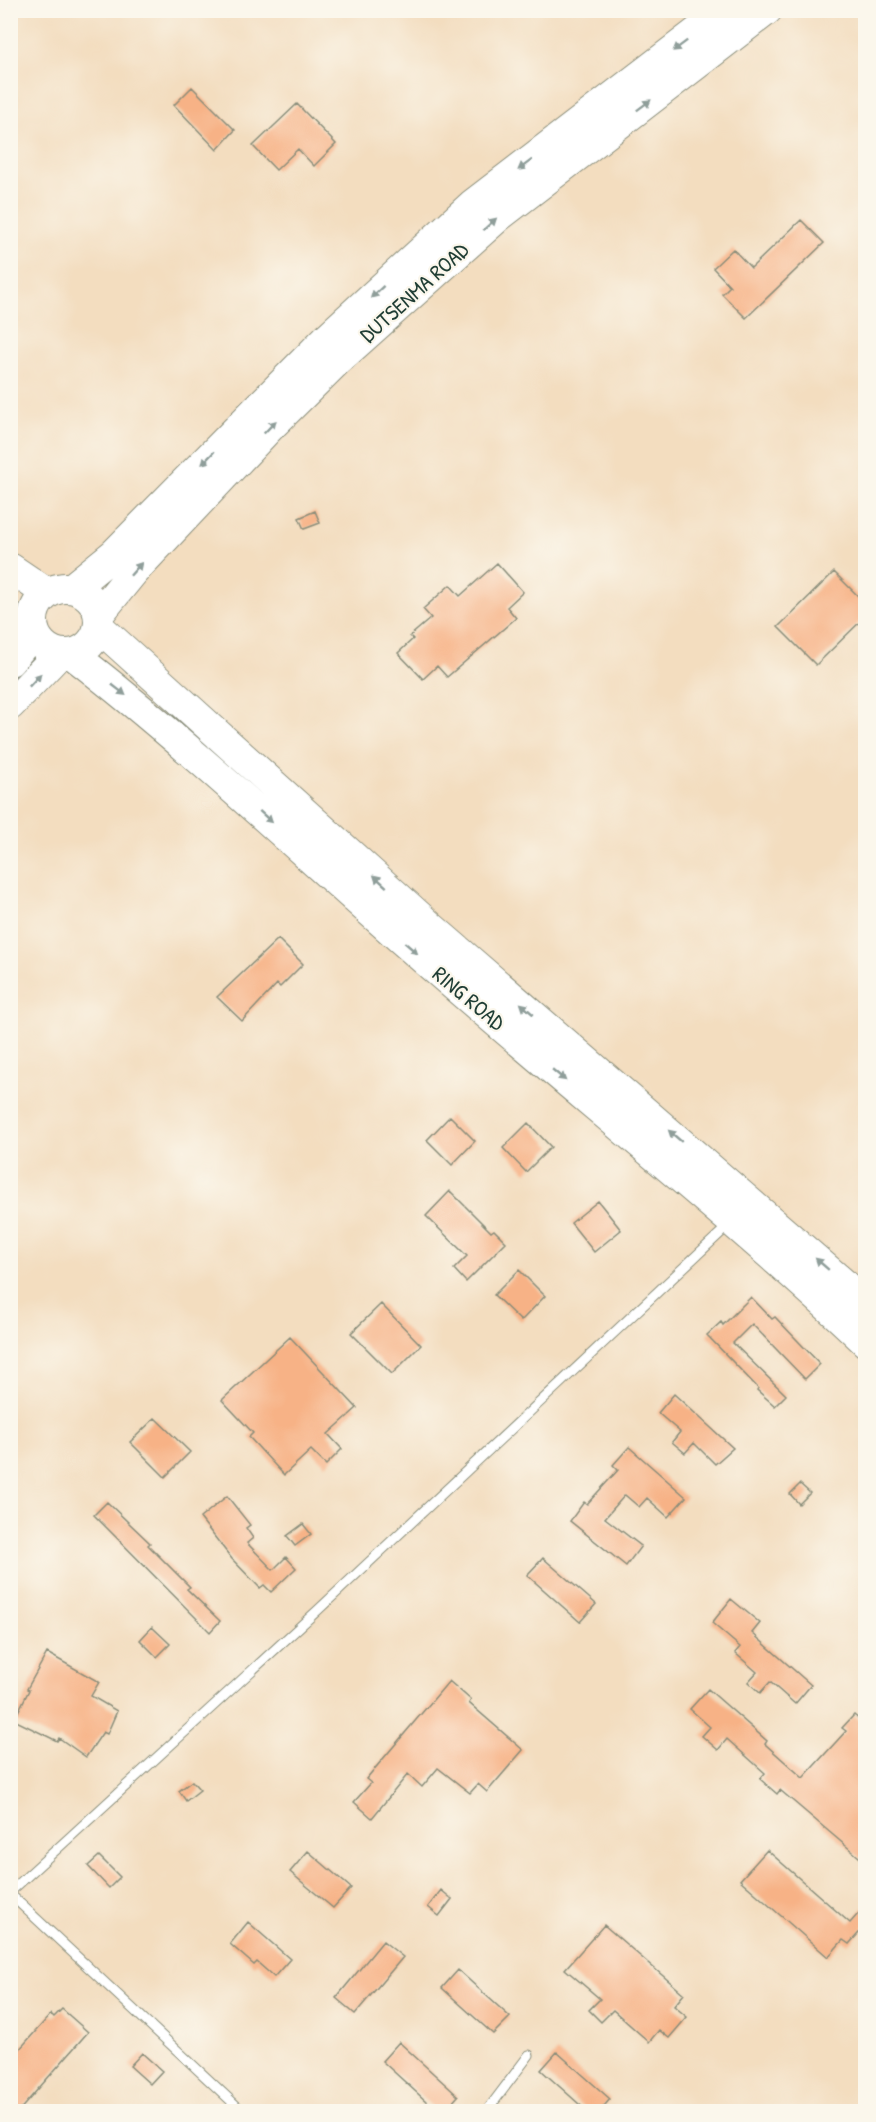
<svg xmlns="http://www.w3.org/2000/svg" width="876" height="2122" font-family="'Patrick Hand',sans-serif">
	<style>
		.building { fill: #f7b286 }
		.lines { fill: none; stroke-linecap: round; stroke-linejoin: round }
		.lane-casing { stroke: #898d7a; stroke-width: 11 }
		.primary-casing { stroke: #898d7a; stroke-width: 32 }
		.lane { stroke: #fff; stroke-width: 9 }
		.primary { stroke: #fff; stroke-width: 30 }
		.oneway { fill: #8f9e9a }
		.labels { text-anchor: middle; stroke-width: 4.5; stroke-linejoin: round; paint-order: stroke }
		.street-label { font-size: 22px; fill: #1f3d34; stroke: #fbf7ec }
	</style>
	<rect width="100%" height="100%" fill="#fbf7ec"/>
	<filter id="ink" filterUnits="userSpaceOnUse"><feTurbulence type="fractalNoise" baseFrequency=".0167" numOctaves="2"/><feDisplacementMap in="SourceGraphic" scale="12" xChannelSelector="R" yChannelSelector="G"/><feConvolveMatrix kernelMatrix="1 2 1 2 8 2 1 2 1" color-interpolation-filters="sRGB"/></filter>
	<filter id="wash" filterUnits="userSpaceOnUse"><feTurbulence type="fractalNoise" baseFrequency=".008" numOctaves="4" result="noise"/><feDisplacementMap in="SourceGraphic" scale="24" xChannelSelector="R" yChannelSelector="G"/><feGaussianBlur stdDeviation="1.35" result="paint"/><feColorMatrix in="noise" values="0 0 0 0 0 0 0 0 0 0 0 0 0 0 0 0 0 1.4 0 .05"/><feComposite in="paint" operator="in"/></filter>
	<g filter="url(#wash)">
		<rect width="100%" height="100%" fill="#f3ddbf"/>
		<g id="blocks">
			<path class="building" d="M192 87 235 130 217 150 174 105Z
				M297 104 336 144 314 166 298 149 276 170 253 146Z
				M801 220 824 243 746 318 722 294 730 286 713 268 733 249 751 268Z
				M315 511 320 523 304 529 299 518Z
				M497 563 523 592 507 607 516 618 447 677 437 666 423 679 398 653 413 639 410 636 431 618 423 609 450 585 460 596Z
				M834 572 866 604V616L816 665 778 627Z
				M278 939 303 964 280 987 277 984 242 1021 217 997Z
				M450 1116 475 1141 452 1165 427 1140Z
				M528 1123 551 1147 526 1172 503 1148Z
				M450 1191 491 1232 494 1230 506 1242 466 1282 454 1269 467 1256 426 1216Z
				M598 1201 621 1230 594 1252 571 1223Z
				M519 1270 545 1296 521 1321 494 1295Z
				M751 1297 772 1319 775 1317 820 1364 805 1379 752 1324 733 1343 786 1395 775 1406 757 1390 758 1388 707 1335 721 1322 723 1325Z
				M381 1304 421 1345 392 1374 351 1333Z
				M290 1337 357 1408 328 1434 342 1449 326 1465 311 1450 284 1475 249 1437 253 1433 222 1400Z
				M674 1394 733 1448 715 1464 694 1443 685 1453 672 1442 680 1432 658 1413Z
				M155 1418 190 1452 165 1477 130 1442Z
				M629 1447 686 1497 668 1517 647 1498 639 1507 625 1495 605 1518 641 1546 626 1566 570 1521 584 1502 587 1504 618 1470 613 1465Z
				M800 1484 810 1493 799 1504 790 1494Z
				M227 1496 250 1525 246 1528 253 1538 247 1543 273 1570 286 1557 296 1568 271 1592 264 1585 260 1588 232 1559 200 1518Z
				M107 1502 150 1543 148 1545 190 1587 187 1589 220 1621 210 1632 94 1515Z
				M303 1524 311 1534 295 1546 287 1536Z
				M543 1558 596 1604 580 1622 527 1575Z
				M731 1599 760 1623 752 1633 811 1685 795 1704 770 1682 760 1693 748 1682 757 1672 735 1653 740 1647 712 1623Z
				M152 1627 170 1644 157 1657 140 1640Z
				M47 1653 99 1682 91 1696 117 1711 107 1734 103 1732 86 1757 59 1738 57 1741 14 1720 29 1690 27 1689Z
				M449 1681 471 1700 469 1703 523 1750 487 1792 478 1784 470 1793 438 1768 422 1787 408 1774 372 1818 354 1802 371 1783 366 1779Z
				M708 1689 767 1741 765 1744 803 1778 846 1731 842 1728 854 1715 866 1725V1863L780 1790 777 1794 760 1779 765 1773 727 1739 718 1750 702 1736 710 1727 690 1709Z
				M192 1781 200 1790 186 1801 179 1791Z
				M767 1850 850 1923 866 1905V1925L849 1944 843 1940 828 1957 740 1880Z
				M308 1851 351 1888 333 1908 290 1872Z
				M99 1856 120 1877 109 1888 88 1866Z
				M441 1890 452 1899 439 1916 428 1907Z
				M248 1922 290 1959 274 1977 257 1962 254 1965 230 1944Z
				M604 1925 684 1994 674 2006 687 2017 669 2038 659 2030 649 2042 613 2010 601 2022 589 2010 600 1999 565 1969Z
				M383 1941 403 1957 355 2014 336 1998Z
				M458 1970 510 2017 493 2034 442 1988Z
				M62 2009 88 2032 18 2112H10V2060L51 2014 54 2017Z
				M399 2042 458 2096 444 2112H438L382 2061Z
				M557 2052 610 2099 599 2112H588L541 2070Z
				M142 2053 162 2071 150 2084 130 2066Z"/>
		</g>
	</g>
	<g filter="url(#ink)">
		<use href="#blocks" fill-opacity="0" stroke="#898d7a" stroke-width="1.5"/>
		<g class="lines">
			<defs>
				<path id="lane" d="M10 1892 318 1610 729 1225
					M10 1894 243 2112
					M486 2112 529 2055"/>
				<path id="primary" d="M10 568 47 593
					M33 621a33 33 0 1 1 66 0a33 33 0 1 1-66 0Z
					M72 588 114 554 328 337 472 205 726 10
					M99 614 134 571 270 427 338 360 499 216 767 10
					M99 627 431 927 866 1303
					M72 654C191 746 298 849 411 948 561 1081 720 1204 866 1342
					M10 661 34 632
					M10 705 59 654"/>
			</defs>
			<use href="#lane" class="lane-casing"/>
			<use href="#primary" class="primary-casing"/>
			<use href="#lane" class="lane"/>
			<use href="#primary" class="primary"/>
		</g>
		<defs><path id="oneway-solid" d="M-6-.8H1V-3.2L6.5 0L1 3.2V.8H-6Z" transform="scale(1.5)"/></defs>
		<g class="oneway">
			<use href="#oneway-solid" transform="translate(680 46) rotate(143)"/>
			<use href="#oneway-solid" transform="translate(644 105) rotate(-37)"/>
			<use href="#oneway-solid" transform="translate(525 165) rotate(143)"/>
			<use href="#oneway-solid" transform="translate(490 224) rotate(-42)"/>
			<use href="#oneway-solid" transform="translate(377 292) rotate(137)"/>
			<use href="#oneway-solid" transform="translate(270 427) rotate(-46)"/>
			<use href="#oneway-solid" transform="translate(208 458) rotate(134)"/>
			<use href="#oneway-solid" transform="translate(136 569) rotate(-48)"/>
			<use href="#oneway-solid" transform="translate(35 680) rotate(-47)"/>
			<use href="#oneway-solid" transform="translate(119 690) rotate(38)"/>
			<use href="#oneway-solid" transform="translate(266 817) rotate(42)"/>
			<use href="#oneway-solid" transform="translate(380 881) rotate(-138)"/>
			<use href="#oneway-solid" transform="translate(411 948) rotate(41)"/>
			<use href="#oneway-solid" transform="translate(527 1009) rotate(-139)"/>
			<use href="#oneway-solid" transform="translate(559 1075) rotate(40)"/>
			<use href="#oneway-solid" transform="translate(675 1136) rotate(-139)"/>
			<use href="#oneway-solid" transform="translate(822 1264) rotate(-139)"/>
		</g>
	</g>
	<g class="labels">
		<g class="street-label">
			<text transform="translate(414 292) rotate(-42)" y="8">DUTSENMA ROAD</text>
			<text transform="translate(469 998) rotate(40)" y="8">RING ROAD</text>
		</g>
	</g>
	<rect width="876" height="2122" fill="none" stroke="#fbf7ec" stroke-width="36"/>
</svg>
